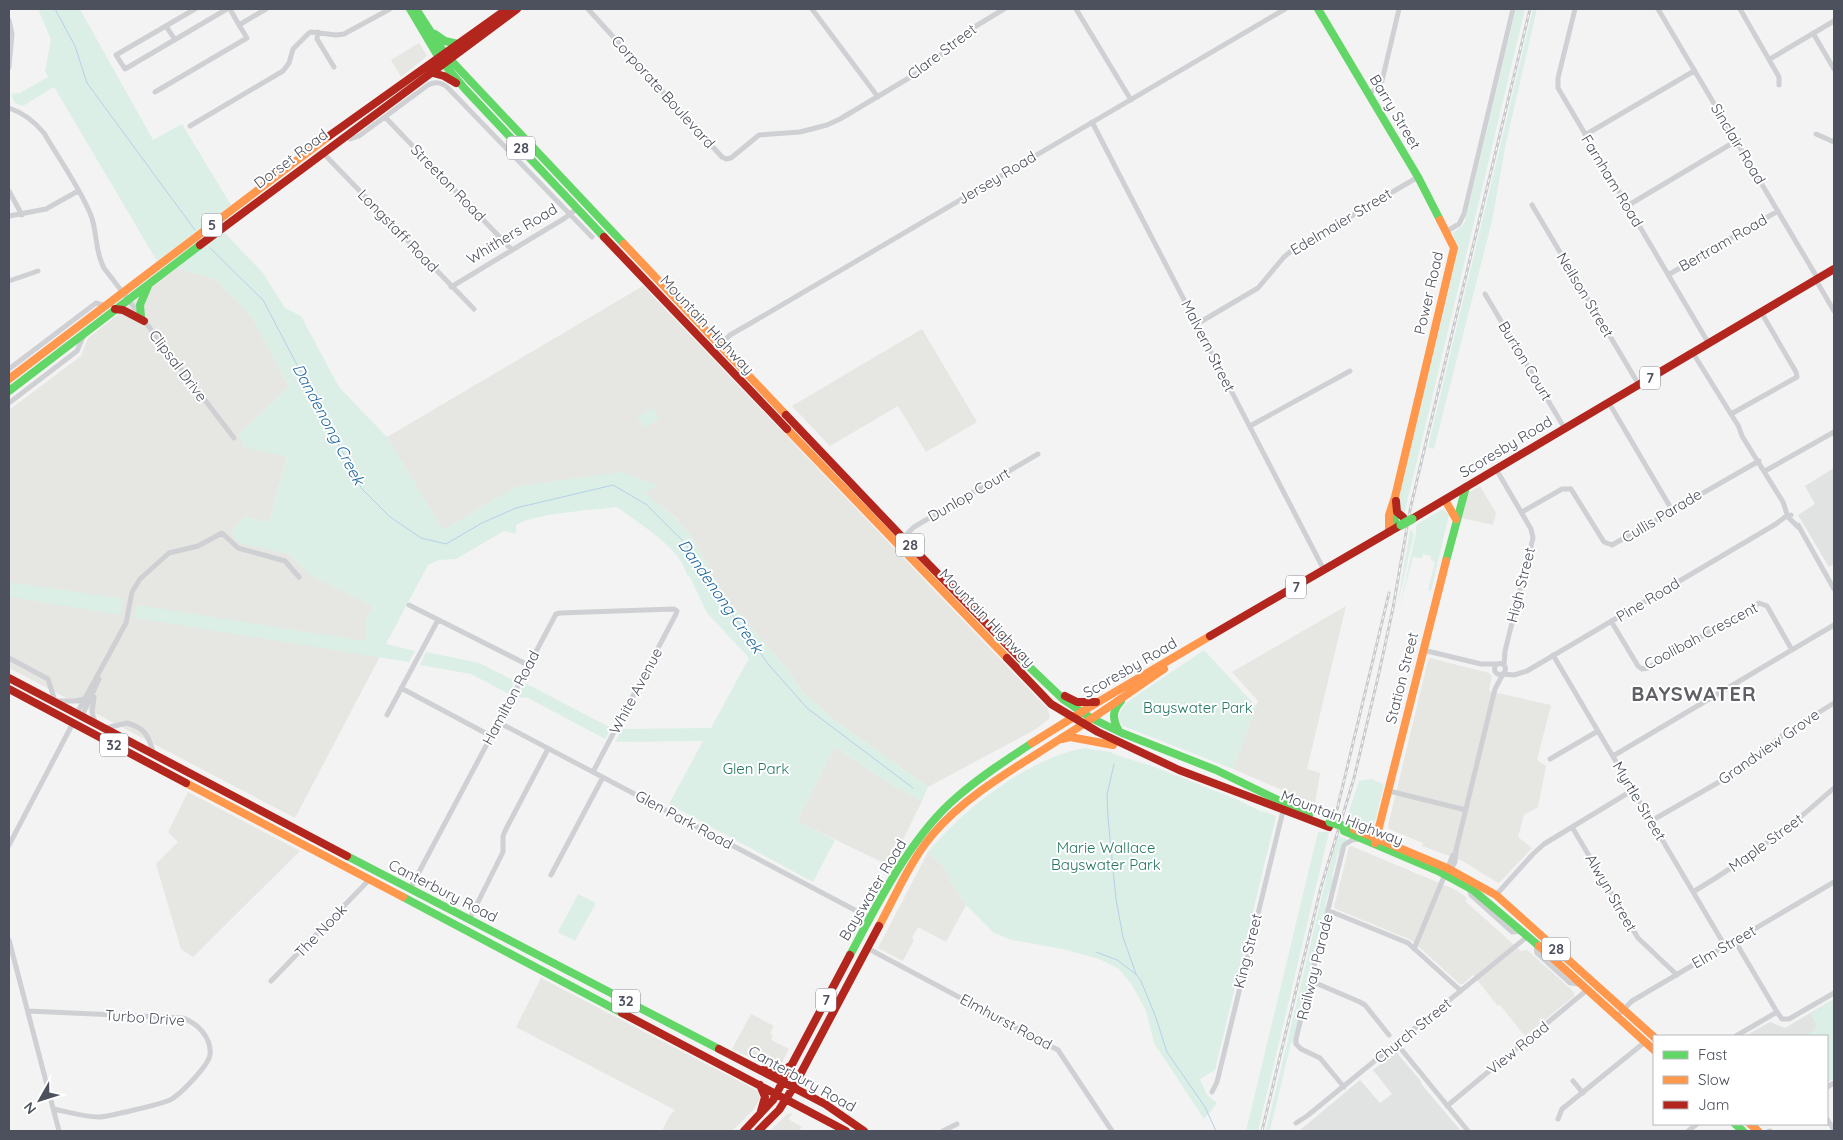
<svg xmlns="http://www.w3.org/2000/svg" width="1843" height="1140" font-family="Quicksand,sans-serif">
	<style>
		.commercial { fill: #e6e6e2 }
		.education { fill: #e1e2e2 }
		.green { fill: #dbefe7 }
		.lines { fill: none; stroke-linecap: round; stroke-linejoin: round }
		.stream { stroke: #b5d1e7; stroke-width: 1 }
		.street { stroke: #cfd0d3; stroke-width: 5 }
		.fast { stroke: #63d668; stroke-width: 8 }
		.slow { stroke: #ff974d; stroke-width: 8 }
		.jam { stroke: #b3261e; stroke-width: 8 }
		.rail-casing { stroke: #c9cacc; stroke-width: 3 }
		.rail { stroke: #fff; stroke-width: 1; stroke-dasharray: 4; stroke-linecap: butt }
		.fast-bridge { stroke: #63d668; stroke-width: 9 }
		.labels { text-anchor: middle; stroke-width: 4; stroke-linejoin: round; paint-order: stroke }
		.shield { fill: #fff; stroke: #82858e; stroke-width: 1 }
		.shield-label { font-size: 14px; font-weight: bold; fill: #4c515d }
		.street-label { font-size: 15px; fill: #4c515d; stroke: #fff }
		.park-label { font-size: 15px; fill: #247760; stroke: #fff }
		.water-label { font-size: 16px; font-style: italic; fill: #1f679d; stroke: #fff }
		.district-label { font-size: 20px; font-weight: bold; letter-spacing: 1px; fill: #5f6166; stroke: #fff }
	</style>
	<rect width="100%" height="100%" fill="#f3f3f3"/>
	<path class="commercial" d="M419 43 427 56 401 77 391 60Z
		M177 268 214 279 250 314 289 387 239 434 244 447 287 456 269 522 244 517 231 533 288 554 311 575 373 606 366 620 386 645 295 818 9 668V410L81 356 88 338Z
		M643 286 1048 709 1050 718 1036 729 928 787 836 721 803 692 788 670 726 599 692 537 678 522 679 520 644 493 657 485 517 486 443 530 387 437Z
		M922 329 977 422 926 452 898 406 830 446 792 406Z
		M1480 486 1496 513 1493 525 1462 518 1467 494Z
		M1346 606 1307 769 1320 773 1315 804 1233 769 1258 701 1232 672Z
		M1430 658 1489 673 1492 676 1489 691 1551 705 1537 760 1546 766 1538 807 1524 815 1518 837 1532 848 1500 882 1498 883 1461 860 1422 846 1423 843 1389 829 1388 826 1428 660Z
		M835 747 892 785 922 801 890 866 797 821Z
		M188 792 300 851 193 957 181 949 156 864 178 842 168 832Z
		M1351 846 1456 890 1467 898 1465 901 1521 951 1527 950 1574 992V996L1525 1036 1500 1005 1498 1006 1473 975 1463 984H1460L1411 940 1336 909 1334 907 1349 847Z
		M928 852 943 866 952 884 966 905 946 942 918 927 912 938 914 940 903 961 878 948Z
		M541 978 758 1091 760 1099 753 1110 732 1131H662L670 1115 675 1110 516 1027Z
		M751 1014 774 1026 770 1033 773 1035 771 1040 789 1049 778 1070 732 1049Z
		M793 1113 788 1119 802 1127 799 1131H770L787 1114Z"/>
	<path class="education" d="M1834 468V564L1829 567 1798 515 1815 504 1805 486Z
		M1834 999V1078L1827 1082V1036H1745L1770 1022 1785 1028Z
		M1395 1053H1397L1420 1080 1422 1085 1461 1131H1299L1360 1080 1380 1103 1392 1094 1373 1070Z"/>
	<path class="green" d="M38 9H80L153 140 182 124 231 205 157 261 54 87 23 106C16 104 12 102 12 94L20 93 48 77 45 71 51 39Z
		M1516 9H1525L1404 515 1401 514 1398 501 1457 255V250L1453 233 1462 226 1465 222Z
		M1533 9H1537L1506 143 1492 221 1434 449 1428 447Z
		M222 230 263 273 285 308 301 316 339 387 387 437 443 530 517 486 621 472 658 485 645 493 679 521 678 522 692 537 726 599 788 670 803 692 836 721 928 787 922 801 892 785 835 747 797 821 835 840 813 882 669 804 703 741 615 742 622 729 711 728 749 658 707 613 690 577 687 575C682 549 638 523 617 507 589 511 540 512 516 525V534L504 531 456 559 439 560 428 565 386 644 415 651 409 662 135 618 137 605 366 641V620L373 606 311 575 288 554 239 543 231 532 244 517 269 522 287 457 243 447 239 434 289 387 250 314 214 279 177 268Z
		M653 408 659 419 644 428 637 417Z
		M1443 509 1449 515 1431 591 1428 590 1435 562 1431 560V556L1423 554 1422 558 1413 557 1399 610 1416 533V525Z
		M1410 530 1414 534 1398 603V602Z
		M9 582 124 599 120 615 9 597Z
		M1204 650 1256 706 1233 769 1123 726 1117 719 1122 709 1130 700Z
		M426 652 479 663 515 681 509 694 471 674 420 665Z
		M525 683 611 728 605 739 528 698 517 697Z
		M1084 748 1110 752 1119 756 1152 766 1236 799 1262 812 1263 811 1276 816 1215 1070 1200 1079 1207 1095 1217 1103 1204 1119 1154 1043 1146 1011 1132 985 1119 969 1099 959 1063 949 1012 940 994 933 966 905 952 884 943 866 928 852C963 809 1029 758 1084 748Z
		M1372 779 1384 785 1374 826 1346 820 1359 781Z
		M1318 832H1329L1258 1131H1246Z
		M1338 835 1348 840 1344 843 1342 851 1338 853 1332 877 1335 876 1332 892 1328 894 1325 906H1328L1324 915 1294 1042 1291 1043 1270 1131H1266L1327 875Z
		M578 894 596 903 575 941 558 932Z
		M1834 999V1077L1828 1081 1827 1036H1805L1815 1030 1816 1023 1810 1014Z"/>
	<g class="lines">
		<path class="stream" d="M55 9 75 46 87 83 195 230
			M210 248 263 300 362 489 389 516 421 538 446 544 482 523 516 508 613 485 647 505 684 542 714 589 769 665 807 708 913 788
			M1114 764 1107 795 1108 818 1116 899 1123 937 1136 974
			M1096 952 1117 960 1137 975 1141 981 1155 1015 1167 1052 1205 1107 1216 1131"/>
		<path class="street" d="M195 9 116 55 125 69 227 9
			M230 9 239 25 266 9
			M588 9 722 157 726 159 731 158 759 135 800 132 827 125 840 119 924 69 971 29 1004 9
			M812 9 878 97
			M1076 9 1131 100
			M1575 9 1558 78V88L1709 344
			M1658 9 1818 279
			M1740 9 1779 77V85
			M9 20 12 34 9 67
			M166 26 175 40
			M318 32 317 39 334 67
			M1813 33 1834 69
			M1770 59 1834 21
			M155 92 247 38 239 25
			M1368 94 1377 88 1382 81 1399 9
			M9 108C24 113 34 121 44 133 59 159 78 185 90 213 98 231 94 250 104 268L234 438
			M385 117 512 250
			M1092 122 1324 570
			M190 126 283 71 289 63 293 49 309 33 311 32 336 35 344 34 390 9
			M1816 134 1834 142
			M1585 135 1694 71
			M350 139 359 136 428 85C436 81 442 82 449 89L592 237
			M323 153 474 309
			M9 191 22 215
			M1532 205 1639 385
			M1627 206 1736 141
			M9 216 46 209 78 191
			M1447 231 1459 224 1464 214 1513 9
			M1668 275 1778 211
			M1816 280 1834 311
			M9 281 38 271
			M451 287 565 218 578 208
			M1485 294 1565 429
			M1197 324 1258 288 1284 257 1290 252 1418 177
			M713 352 730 335 751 323 1285 9
			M1693 353 1739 427
			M9 369 96 303 106 306
			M9 403 77 351 83 337
			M1609 403 1672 510
			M1731 414 1797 377 1796 372 1761 312
			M1738 425 1742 436 1783 502 1788 517 1798 527
			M1250 426 1350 371
			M1496 469 1531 529 1533 538 1505 651 1504 665
			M1765 471 1834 432
			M1522 512 1562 489H1571L1604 542 1612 545 1759 461
			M1798 525 1834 589
			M903 538 914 527 1038 454
			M409 605 528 665
			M1611 621 1638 666 1642 669 1648 668 1759 603 1767 606 1792 650
			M1423 650 1481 664H1497
			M1553 655 1725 946
			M9 658 48 679 55 701H75L85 699
			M1494.5 669a5.5 5.5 0 1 1 11 0a5.5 5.5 0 1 1-11 0Z
			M1503 674 1514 675 1527 671 1776 524 1785 517 1791 515
			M401 688 491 736
			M94 697 92 712 95 722
			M77 713 126 623 132 592 140 579 169 553 198 546 222 533 238 548 285 561 299 577
			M387 715 438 620
			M82 716 99 679
			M498 722 870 918
			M106 728 127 723C147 729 148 736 154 754
			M1613 756 1834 625
			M1550 759 1598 731
			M1389 791 1466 810
			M1651 821 1740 770 1784 734 1834 703
			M1572 827 1638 938 1677 975
			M9 845 73 723
			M1450 871 1455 862 1456 850 1495 689 1503 674
			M551 875 603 777
			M410 889 556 614 560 613 674 609 677 611 676 614 593 772
			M1469 889 1471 895 1512 932 1522 931
			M1693 892C1743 862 1791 827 1834 788
			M1496 895 1533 854 1544 844 1633 790
			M1329 913 1332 912 1408 943 1461 991
			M469 920 503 852V836L506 829 548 749
			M9 940 59 1131
			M1735 941 1777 1012
			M1536 945 1537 953 1570 983 1580 984
			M867 948 1058 1050 1112 1131
			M1414 949 1453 855
			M271 981 370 879
			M1311 981 1360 1002 1365 1005 1389 1035
			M28 1011 182 1018C197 1022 212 1038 210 1055 208 1066 180 1095 170 1100 161 1104 107 1117 99 1117 84 1117 68 1112 54 1109
			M1617 1016 1632 1001 1834 882
			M1736 1036 1777 1012 1782 1019H1789L1834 993
			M1397 1044 1468 1131
			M1573 1081 1583 1093
			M1344 1087 1320 1058 1301 1049 1296 1044V1039L1344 845 1352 840 1359 839
			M1827 1087 1834 1083
			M1212 1092 1217 1082 1283 811
			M1447 1106 1587 990
			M1558 1119 1562 1109 1645 1042
			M1827 1119 1834 1130
			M1296 1123 1307 1116 1528 936
			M943 1131 957 1124
			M1688 1131 1697 1124
			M1769 1131H1770"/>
		<path class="fast" d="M410 9 439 58 465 89 604 237
			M416 9 445 54 624 244
			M1318 9 1418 177 1440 220
			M435 34 445 41 458 44
			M141 317 140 305 148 286
			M9 391 200 245
			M1393 507 1396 528
			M1446 561 1466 487
			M1020 658 1064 700 1091 718 1122 733 1216 770 1309 815
			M1119 731C1112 719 1112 711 1121 701
			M1344 831 1438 871 1473 890 1539 946
			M347 856 719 1049
			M403 897 622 1013
			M850 955C878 903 911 836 957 797 980 777 1006 760 1032 743
			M1735 1124 1743 1131"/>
		<path class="slow" d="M624 244 786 415
			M9 379 329 136
			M787 429 1007 658
			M1445 500 1456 519
			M1389 532V515L1395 497 1454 248 1440 220
			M1062 739 1070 737 1113 745
			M1032 743 1088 708 1210 636
			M186 783 403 897
			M1354 829 1447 868 1496 895 1654 1037
			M1375 843 1446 561
			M879 926C896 895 910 861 933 834 966 795 1017 767 1060 739 1096 717 1130 692 1164 669
			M1539 946 1654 1050
			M1750 1124 1758 1131"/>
		<path class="jam" d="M433 73 444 76 456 83
			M329 136 507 9
			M604 237 787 429
			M200 245 517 9
			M115 309 123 310 144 321
			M786 415 903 538 1020 658
			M1396 501 1397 512 1403 517
			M1412 519 1834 269
			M1210 636 1401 525
			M1007 658 1051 704 1098 732 1179 770 1329 827
			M9 678 347 856
			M9 689 186 783
			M1065 696 1077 702H1096
			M622 1013 846 1131
			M719 1049 825 1104 864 1131
			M763 1070 781 1072 790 1066
			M760 1085 765 1097 761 1111
			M744 1131 773 1100 850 955
			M758 1131 779 1110 793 1088 879 926"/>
		<defs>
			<path id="rail" d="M1336 814 1389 593
				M1262 1131 1321 887 1354 778 1379 673 1393 608 1410 510 1426 442 1530 9"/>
		</defs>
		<use href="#rail" class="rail-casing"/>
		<use href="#rail" class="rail"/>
		<path class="fast-bridge" d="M1401 525 1412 519
			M1330 822 1346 827"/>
	</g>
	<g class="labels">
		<g class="shield">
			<rect x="507" y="136.5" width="28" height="23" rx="4"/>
			<rect x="202" y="213.5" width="20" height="23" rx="4"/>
			<rect x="1640" y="366.5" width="20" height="23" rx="4"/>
			<rect x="896" y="533.5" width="28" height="23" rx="4"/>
			<rect x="1286" y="575.5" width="20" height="23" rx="4"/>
			<rect x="100" y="733.5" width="28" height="23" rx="4"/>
			<rect x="1542" y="937.5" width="28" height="23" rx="4"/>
			<rect x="816" y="988.5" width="20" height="23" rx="4"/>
			<rect x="612" y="989.5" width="28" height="23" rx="4"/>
		</g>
		<g class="shield-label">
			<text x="521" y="153">28</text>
			<text x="212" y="230">5</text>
			<text x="1650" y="383">7</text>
			<text x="910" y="550">28</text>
			<text x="1296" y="592">7</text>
			<text x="114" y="750">32</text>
			<text x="1556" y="954">28</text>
			<text x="826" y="1005">7</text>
			<text x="626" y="1006">32</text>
		</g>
		<g class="street-label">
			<text transform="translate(942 52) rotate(-37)" y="5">Clare Street</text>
			<text transform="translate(663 92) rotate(48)" y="5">Corporate Boulevard</text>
			<text transform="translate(1395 112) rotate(59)" y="5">Barry Street</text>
			<text transform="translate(1738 144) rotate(59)" y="5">Sinclair Road</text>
			<text transform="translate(291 159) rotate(-37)" y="5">Dorset Road</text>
			<text transform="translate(997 178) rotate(-31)" y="5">Jersey Road</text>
			<text transform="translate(1612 181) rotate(59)" y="5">Farnham Road</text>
			<text transform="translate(448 183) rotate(46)" y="5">Streeton Road</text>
			<text transform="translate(1341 222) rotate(-31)" y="5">Edelmaier Street</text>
			<text transform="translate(398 231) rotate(46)" y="5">Longstaff Road</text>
			<text transform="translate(512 234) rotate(-31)" y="5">Whithers Road</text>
			<text transform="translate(1723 243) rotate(-30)" y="5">Bertram Road</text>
			<text transform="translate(1429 293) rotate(-77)" y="5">Power Road</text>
			<text transform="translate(1585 295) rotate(59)" y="5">Neilson Street</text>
			<text transform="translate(707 325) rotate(47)" y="5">Mountain Highway</text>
			<text transform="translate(1208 346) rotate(63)" y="5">Malvern Street</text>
			<text transform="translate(1525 361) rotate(59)" y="5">Burton Court</text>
			<text transform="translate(178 366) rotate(53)" y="5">Clipsal Drive</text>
			<text transform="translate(1506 447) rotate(-31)" y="5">Scoresby Road</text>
			<text transform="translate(969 495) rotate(-30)" y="5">Dunlop Court</text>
			<text transform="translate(1662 516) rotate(-31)" y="5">Cullis Parade</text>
			<text transform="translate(1521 585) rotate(-76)" y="5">High Street</text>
			<text transform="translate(1648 600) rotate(-31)" y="5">Pine Road</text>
			<text transform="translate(987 618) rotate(46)" y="5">Mountain Highway</text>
			<text transform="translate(1701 636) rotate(-28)" y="5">Coolibah Crescent</text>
			<text transform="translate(1130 668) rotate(-30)" y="5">Scoresby Road</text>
			<text transform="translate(1402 678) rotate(-76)" y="5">Station Street</text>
			<text transform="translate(636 691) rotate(-62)" y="5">White Avenue</text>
			<text transform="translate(511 698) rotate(-62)" y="5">Hamilton Road</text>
			<text transform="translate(1769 747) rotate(-35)" y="5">Grandview Grove</text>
			<text transform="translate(1639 801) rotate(59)" y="5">Myrtle Street</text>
			<text transform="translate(1342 818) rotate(21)" y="5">Mountain Highway</text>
			<text transform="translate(684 820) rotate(28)" y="5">Glen Park Road</text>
			<text transform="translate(1766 843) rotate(-36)" y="5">Maple Street</text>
			<text transform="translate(873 890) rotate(-59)" y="5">Bayswater Road</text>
			<text transform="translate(443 891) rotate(27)" y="5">Canterbury Road</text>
			<text transform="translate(1611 893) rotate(60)" y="5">Alwyn Street</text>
			<text transform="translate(321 931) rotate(-46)" y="5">The Nook</text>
			<text transform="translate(1724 947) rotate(-30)" y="5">Elm Street</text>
			<text transform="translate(1248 951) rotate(-76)" y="5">King Street</text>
			<text transform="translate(1315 967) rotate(-76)" y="5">Railway Parade</text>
			<text transform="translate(145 1018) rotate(4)" y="5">Turbo Drive</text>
			<text transform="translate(1006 1022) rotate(28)" y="5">Elmhurst Road</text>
			<text transform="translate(1413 1031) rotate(-39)" y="5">Church Street</text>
			<text transform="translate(1518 1048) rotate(-39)" y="5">View Road</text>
			<text transform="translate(802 1079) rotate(29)" y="5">Canterbury Road</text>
		</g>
		<g class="park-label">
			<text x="1198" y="713">Bayswater Park</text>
			<text x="756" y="774">Glen Park</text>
			<text x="1106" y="853">Marie Wallace<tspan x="1106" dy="17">Bayswater Park</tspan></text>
		</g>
		<g class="water-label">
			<text transform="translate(329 424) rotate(62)" y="6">Dandenong Creek</text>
			<text transform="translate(721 596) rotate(55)" y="6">Dandenong Creek</text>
		</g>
		<g class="district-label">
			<text x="1694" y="701">BAYSWATER</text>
		</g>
	</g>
	<rect width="1843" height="1140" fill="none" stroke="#4c515d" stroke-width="20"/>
	<rect x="1653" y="1035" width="175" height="90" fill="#ffffff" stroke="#b7b9be"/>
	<rect x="1663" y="1051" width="25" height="8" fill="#63d668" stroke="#b7b9be"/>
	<text x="1698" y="1060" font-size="15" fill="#4c515d">Fast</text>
	<rect x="1663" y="1076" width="25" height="8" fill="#ff974d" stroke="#b7b9be"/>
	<text x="1698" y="1085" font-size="15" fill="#4c515d">Slow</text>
	<rect x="1663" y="1101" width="25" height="8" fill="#b3261e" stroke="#b7b9be"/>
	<text x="1698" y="1110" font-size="15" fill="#4c515d">Jam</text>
	<g transform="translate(40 1100) rotate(231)" stroke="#ffffff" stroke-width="4" paint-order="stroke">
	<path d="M0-4L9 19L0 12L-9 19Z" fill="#4c515d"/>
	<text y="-8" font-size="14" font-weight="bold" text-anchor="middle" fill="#4c515d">N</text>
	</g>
</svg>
